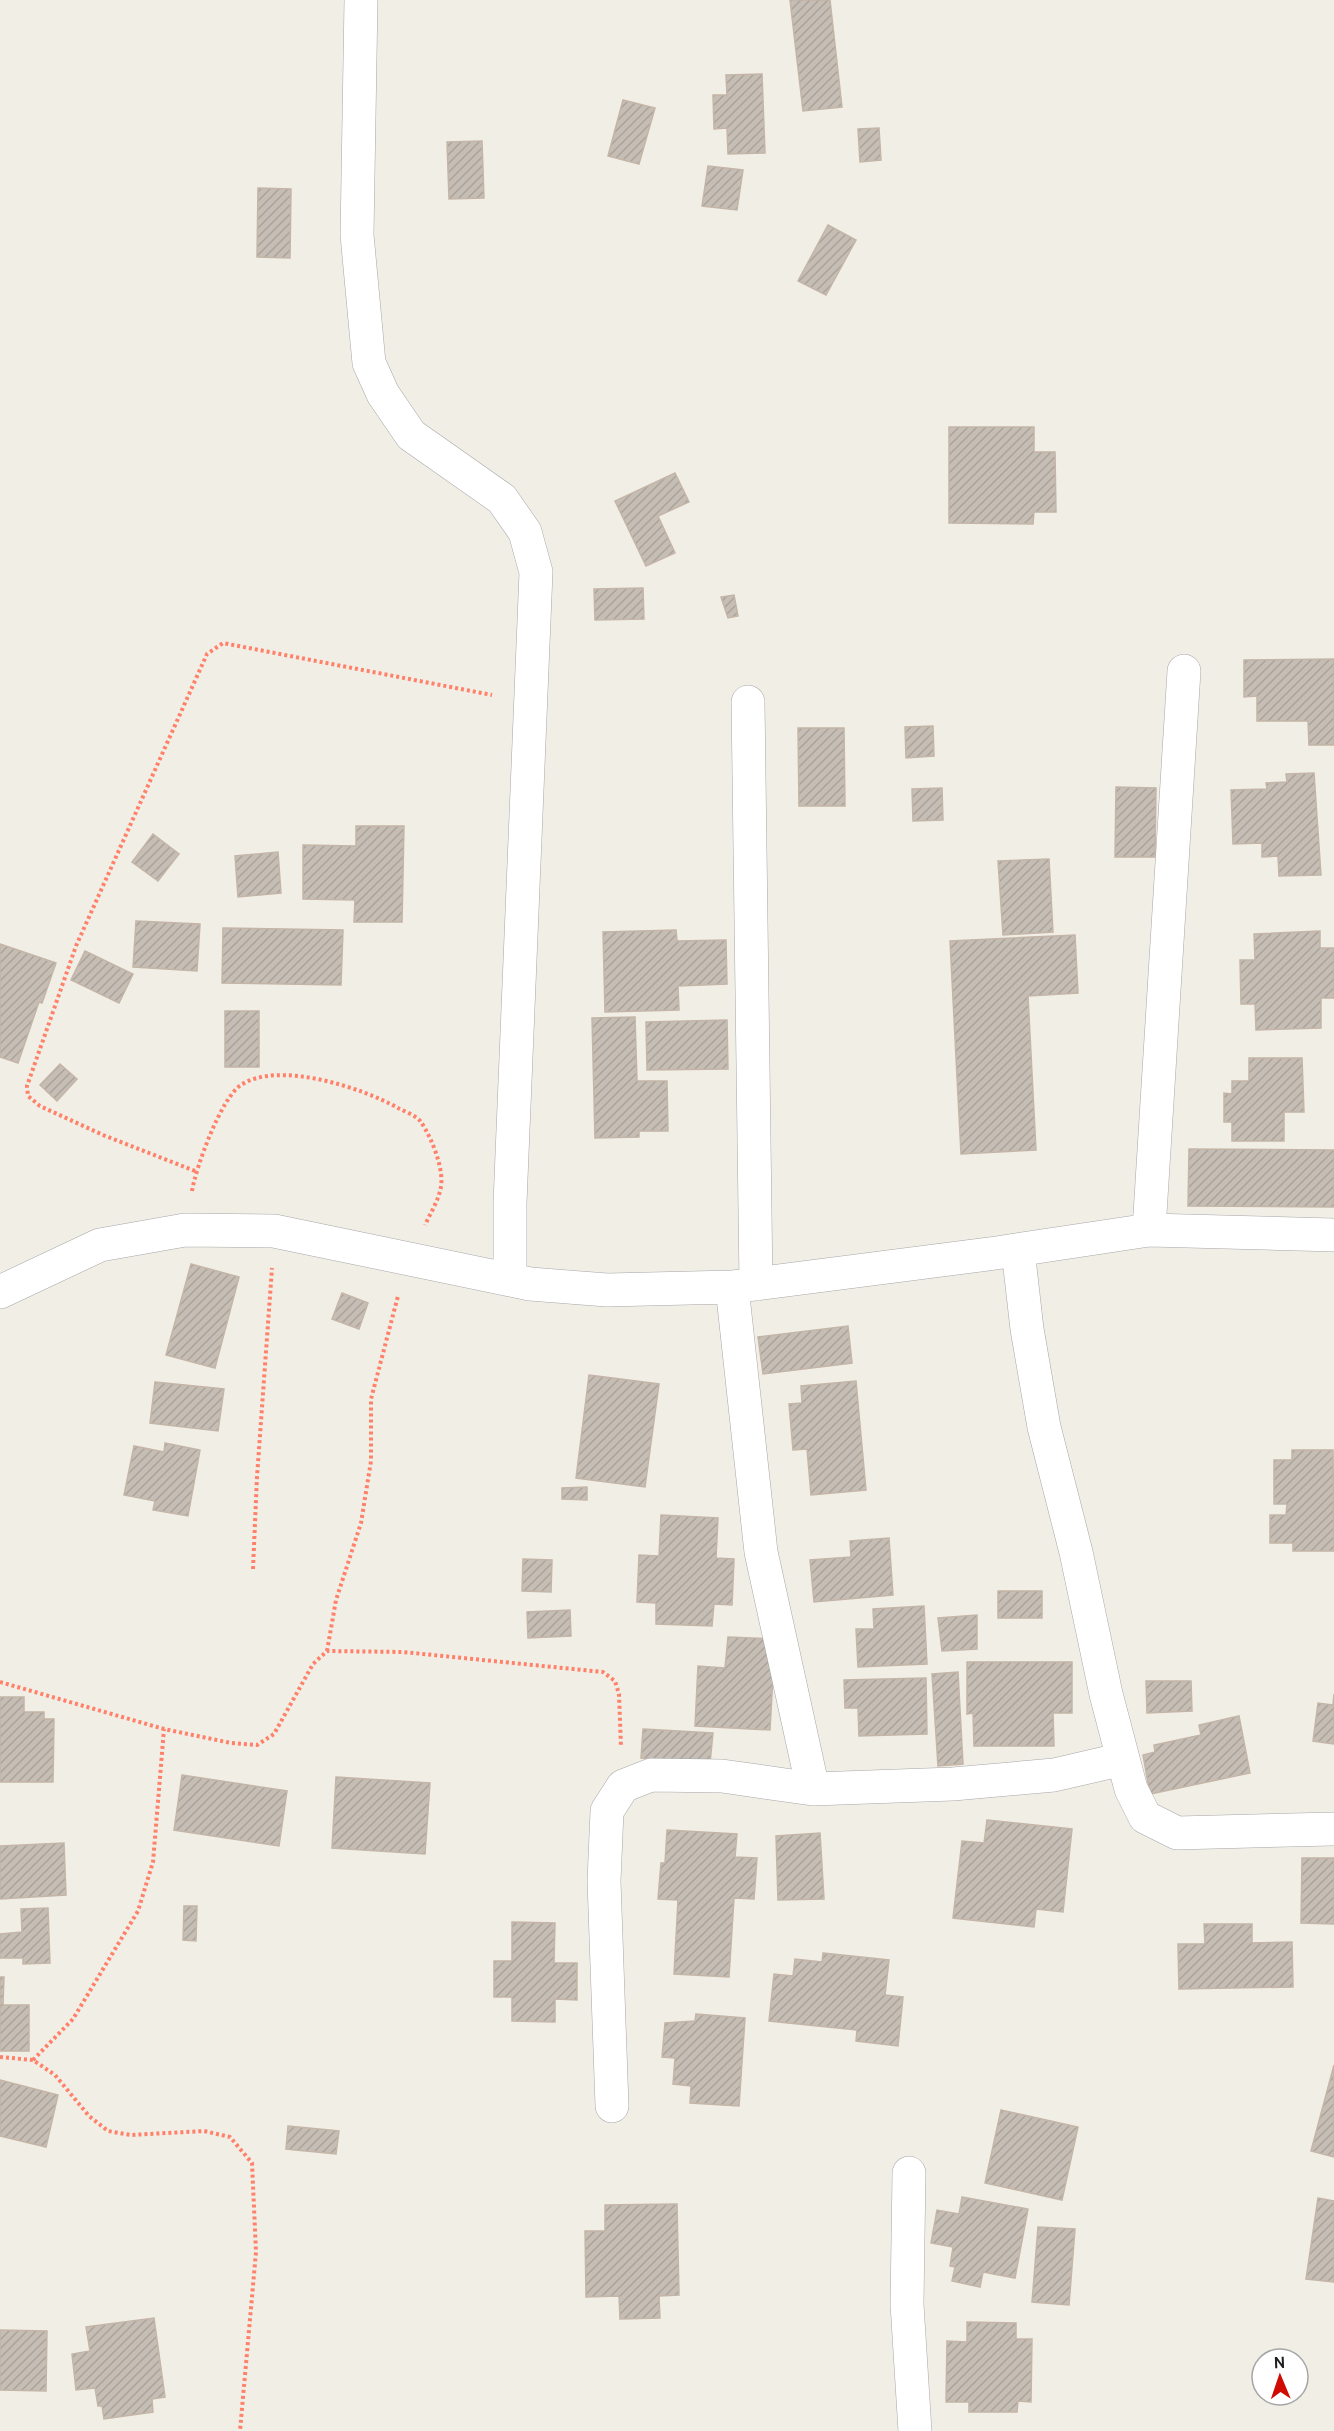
<svg xmlns="http://www.w3.org/2000/svg" width="1334" height="2431" font-family="Cabin,sans-serif">
	<style>
		.building { fill: url(#building-hatch); stroke: #c4b5a7; stroke-width: 1.5 }
		.lines { fill: none; stroke-linecap: round; stroke-linejoin: round }
		.minor-casing { stroke: #a7a7a7; stroke-width: 34 }
		.path { stroke: #ff8169; stroke-width: 4; stroke-dasharray: 3 3; stroke-linecap: butt }
		.minor { stroke: #fff; stroke-width: 33 }
	</style>
	<defs>
		<pattern id="building-hatch" width="6" height="6" patternUnits="userSpaceOnUse" patternTransform="scale(1.5)"><rect width="6" height="6" fill="#c6beb5"/><path d="M-1 1l2-2M0 6l6-6M5 7l2-2" fill="none" stroke="#aaa39b"/></pattern>
	</defs>
	<rect width="100%" height="100%" fill="#f1eee6"/>
	<path class="building" d="M790 0H830L842 107 803 111Z
		M762 74 765 153 728 154 727 128 714 129 713 95H727L726 75Z
		M623 100 655 108 639 164 608 156Z
		M879 128 881 160 860 162 858 129Z
		M482 141 484 198 449 199 447 142Z
		M708 166 743 170 737 210 702 206Z
		M258 188 291 189 290 258 257 257Z
		M828 225 856 240 826 295 798 281Z
		M949 427H1034V452H1055L1056 512H1034L1033 524 949 523Z
		M675 473 689 502 658 516 675 553 646 566 615 501Z
		M643 588 644 619 595 620 594 589Z
		M734 595 738 616 728 618 721 597Z
		M1334 659V745H1309L1308 721H1257V696L1244 697V660Z
		M933 726 934 756 906 758 905 727Z
		M798 728H844L845 806H799Z
		M1314 773 1321 875 1279 876 1278 856 1262 857V843L1233 844 1231 790 1267 789 1266 783 1287 782 1286 774Z
		M1116 787 1156 788 1155 857H1115Z
		M942 788 943 820 913 821 912 789Z
		M356 826H404L402 922H354L355 900 303 899V845L356 846Z
		M153 834 179 854 158 881 132 862Z
		M278 852 281 893 238 897 235 856Z
		M1049 859 1053 932 1003 935 998 861Z
		M136 921 200 924 197 971 133 967Z
		M223 928 343 930 341 985 222 983Z
		M676 930 677 941 726 940 727 984 678 986 679 1010 605 1012 603 932Z
		M1320 931V948H1334V998H1321V1028L1256 1030 1255 1004H1241L1240 960H1255L1254 934Z
		M1075 935 1078 993 1028 996 1036 1150 961 1154 950 941Z
		M0 944 56 963 42 1003 39 1002 18 1063 0 1057Z
		M85 951 133 974 119 1003 71 980Z
		M225 1011H259V1067H225Z
		M635 1017 637 1081H667L668 1131H639V1137L595 1138 592 1018Z
		M727 1020 728 1069 647 1070 646 1022Z
		M1249 1058H1302L1304 1112H1284V1141H1232V1122H1224V1093L1232 1094V1081H1249Z
		M60 1064 77 1079 57 1101 40 1085Z
		M1189 1149 1334 1150V1207L1188 1206Z
		M191 1264 239 1277 215 1368 166 1355Z
		M342 1293 368 1303 359 1329 332 1319Z
		M848 1326 852 1363 763 1374 758 1337Z
		M589 1375 659 1384 645 1487 576 1478Z
		M856 1381 866 1490 811 1495 807 1449 793 1450 789 1404 802 1403 801 1386Z
		M155 1382 224 1389 218 1431 150 1423Z
		M165 1443 200 1450 188 1516 153 1510 155 1501 124 1495 134 1446 164 1452Z
		M1292 1450H1333L1334 1551H1293V1543H1270V1515H1286L1287 1504H1274V1460H1292Z
		M587 1487V1500L562 1499V1488Z
		M661 1515 718 1518 716 1558 734 1559 732 1605 714 1604 712 1626 656 1624V1603L637 1602 639 1555 659 1556Z
		M889 1538 893 1595 814 1602 810 1560 851 1557 850 1541Z
		M523 1559 552 1560 551 1592 522 1591Z
		M998 1591H1042V1618H998Z
		M924 1606 927 1664 858 1667 856 1629H874L873 1609Z
		M570 1610 571 1636 528 1638 527 1612Z
		M977 1615V1649L942 1651 938 1618Z
		M728 1637 775 1639 770 1730 695 1726 698 1666 725 1668Z
		M967 1662H1072V1713H1053L1054 1746H974L973 1713 967 1714Z
		M958 1672 963 1764 938 1766 932 1674Z
		M926 1678 927 1734 859 1736 858 1708H845L844 1680Z
		M1146 1681H1191L1192 1711 1147 1713Z
		M1334 1694V1744L1313 1741 1318 1703 1333 1705Z
		M0 1697H24V1712H44V1719H54L53 1782H0Z
		M1239 1716 1250 1773 1150 1794 1143 1755 1155 1752 1154 1745 1201 1735 1199 1725Z
		M643 1729 713 1733 710 1763 641 1758Z
		M182 1775 287 1791 279 1846 174 1830Z
		M336 1777 430 1783 425 1854 332 1848Z
		M987 1820 1072 1829 1063 1912 1036 1909 1034 1927 953 1918 962 1841 984 1843Z
		M667 1830 737 1834 735 1857 757 1858 754 1899 734 1898 729 1977 674 1974 678 1900 658 1899 661 1863H665Z
		M820 1833 824 1899 778 1900 776 1836Z
		M64 1843 66 1895 0 1899V1846Z
		M1302 1858H1334V1924L1301 1923Z
		M184 1906H197L196 1941 183 1940Z
		M48 1908 50 1963 23 1964V1958H0V1934L22 1932 21 1909Z
		M512 1922 555 1923 554 1963H577V2000L555 1999V2022L512 2021V1997H494V1961H512Z
		M1204 1924H1252V1943L1292 1942 1293 1987 1179 1989 1178 1944H1205Z
		M823 1953 889 1960 885 1995 903 1997 898 2046 856 2041 857 2030 769 2021 774 1974 793 1976 795 1959 822 1962Z
		M0 1977H4L3 2005H29V2051H0Z
		M696 2014 745 2018 739 2106 690 2103 691 2086 673 2084 675 2058 662 2057 665 2023 695 2021Z
		M1334 2065V2157L1311 2151Z
		M0 2080 58 2095 46 2147 0 2136Z
		M1001 2110 1078 2127 1062 2200 985 2183Z
		M288 2126 339 2131 336 2154 286 2149Z
		M962 2197 1028 2209 1015 2278 983 2272 980 2287 952 2281 955 2267 950 2266 953 2247 931 2243 937 2210 959 2214Z
		M1318 2198 1334 2201V2282L1306 2279Z
		M677 2204 679 2295 659 2296 660 2318 620 2319 619 2296 586 2297 585 2231H605V2205Z
		M1038 2227 1075 2229 1069 2305 1032 2302Z
		M154 2318 165 2397 152 2399 153 2412 104 2419 102 2406H98L95 2388 76 2390 72 2354 90 2351 86 2327Z
		M967 2322 1016 2323V2339H1032L1031 2402 1018 2401 1017 2412H969V2402H946L947 2341 967 2342Z
		M0 2330 47 2331 46 2391 0 2390Z"/>
	<g class="lines">
		<defs>
			<path id="minor" d="M361 0 357 235 369 363 383 394 411 435 502 499 525 532 536 572 510 1203V1280
				M748 702 756 1284
				M1149 1230 1184 671
				M1018 1250 1027 1329 1044 1427 1076 1552 1106 1694 1131 1789 1145 1817 1177 1833 1332 1829
				M732 1287 761 1552 813 1789
				M0 1292 100 1245 185 1230 274 1231 530 1284 607 1290 732 1287 996 1253 1149 1230 1334 1235
				M612 2106 604 1881 607 1811 623 1786 651 1775 722 1776 813 1789 953 1784 1054 1775 1123 1759
				M909 2173 907 2304 915 2431"/>
		</defs>
		<use href="#minor" class="minor-casing"/>
		<path class="path" d="M195 1171 103 1135 40 1106 28 1096 27 1086 76 946 207 654 223 643 492 695
			M192 1191C196 1167 221 1098 241 1085 278 1060 363 1088 398 1108 406 1112 417 1116 421 1122 432 1138 446 1173 440 1191 437 1203 430 1214 425 1225
			M253 1569 257 1477 272 1268
			M327 1651 336 1600 361 1523 371 1461V1399L398 1296
			M0 1682 164 1729 231 1743 257 1745 274 1734 313 1664 327 1651 403 1652 603 1672 615 1681 619 1694 621 1747
			M0 2057 33 2060 55 2075 89 2116 108 2131 131 2135 204 2131 230 2137 252 2163 256 2252 240 2431
			M33 2060 73 2019 138 1911 153 1862 164 1729"/>
		<use href="#minor" class="minor"/>
	</g>
	<g transform="translate(1280 2377) rotate(358)"><circle r="28" fill="#ffffff" stroke="#a6a6a6" stroke-width="1.5"/>
	<path d="M0-4.5L10 22L0 15L-10 22Z" fill="#d00c00"/>
	<text y="-9" font-size="16" font-weight="bold" text-anchor="middle" fill="#202020">N</text>
	</g>
</svg>
